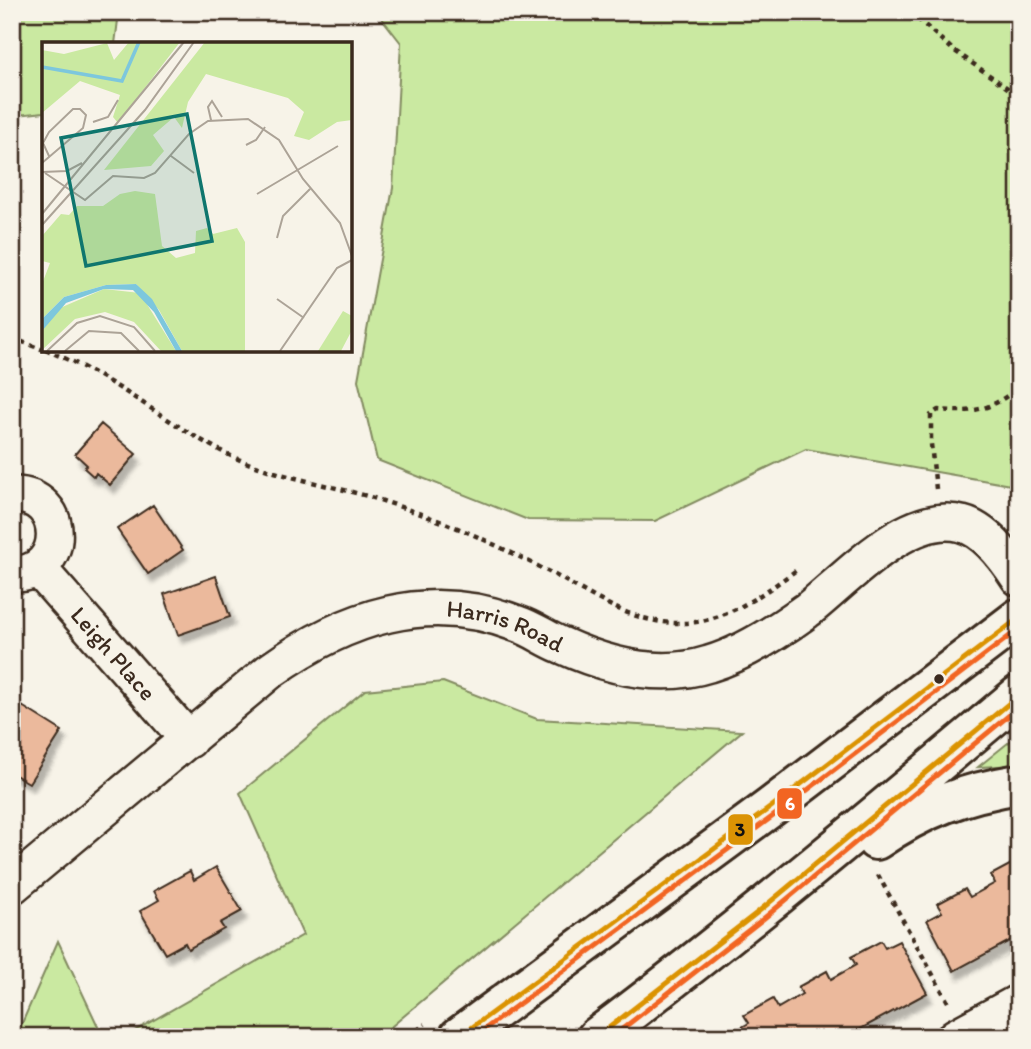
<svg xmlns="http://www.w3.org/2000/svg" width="1031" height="1049" font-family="Itim,sans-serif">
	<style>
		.green { fill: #cae9a1; stroke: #828a60; stroke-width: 2 }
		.building { fill: #ebb99c; stroke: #3b2a1e; stroke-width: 2; filter: url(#shadow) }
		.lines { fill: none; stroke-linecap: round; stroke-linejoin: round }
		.minor-casing { stroke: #3b2a1e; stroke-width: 40 }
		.secondary-casing { stroke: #3b2a1e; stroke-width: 44 }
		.path { stroke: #3b2a1e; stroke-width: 4.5; stroke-dasharray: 5 5; stroke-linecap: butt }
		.minor { stroke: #f7f3e8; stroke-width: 35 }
		.secondary { stroke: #f7f3e8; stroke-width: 38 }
		.bus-1-casing { stroke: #f7f3e8; stroke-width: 10 }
		.bus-2-casing { stroke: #f7f3e8; stroke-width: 10 }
		.bus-1 { stroke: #db9304; stroke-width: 5 }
		.bus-2 { stroke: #f26522; stroke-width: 5 }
		.bus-dot { fill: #3b2a1e; stroke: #f7f3e8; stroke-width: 2.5 }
		.labels { text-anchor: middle; stroke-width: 5; stroke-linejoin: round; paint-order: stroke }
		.street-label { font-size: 24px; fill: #3b2a1e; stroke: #f7f3e8 }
		.inset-river { fill: none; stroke: #7dc7dd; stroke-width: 3.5 }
		.inset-road { fill: none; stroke: #aca397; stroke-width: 2 }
		.view { fill: #0f766e; fill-opacity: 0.15; stroke: #0f766e; stroke-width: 3.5 }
		.inset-edge { fill: none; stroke: #3b2a1e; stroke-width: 3.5 }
		.line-badge { stroke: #f7f3e8; stroke-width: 2.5 }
		.badge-label { font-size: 19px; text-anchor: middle; font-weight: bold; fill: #fff }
		.pale-badge-label { font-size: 19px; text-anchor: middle; font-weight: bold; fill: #111 }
	</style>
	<defs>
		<filter id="shadow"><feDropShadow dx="4.5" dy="8" stdDeviation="2" flood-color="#0004"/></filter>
	</defs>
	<rect width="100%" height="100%" fill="#f7f3e8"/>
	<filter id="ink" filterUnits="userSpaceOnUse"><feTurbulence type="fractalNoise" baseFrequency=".0143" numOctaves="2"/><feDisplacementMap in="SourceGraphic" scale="14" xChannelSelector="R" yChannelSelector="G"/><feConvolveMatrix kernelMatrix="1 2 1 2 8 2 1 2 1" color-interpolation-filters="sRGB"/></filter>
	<g filter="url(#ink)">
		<path class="green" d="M12 12H119L115 44H44V112L18 115 12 106Z
			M377 12H1019V484L1016 486 806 449 655 521 528 520 377 460 358 380 393 188 401 43Z
			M443 682 537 719 742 731 379 1037H124L303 935 240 793 365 690Z
			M1019 734V765L978 767Z
			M58 941 103 1037H16Z"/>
		<path class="building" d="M101 424 136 454 110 485 96 473 94 477 84 468 87 465 75 454Z
			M153 505 183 550 148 574 117 529Z
			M216 576 230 617 178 635 164 594Z
			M22 706 62 731 29 783 12 773V721Z
			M1019 860V936L954 971 927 920 942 912 937 904 965 889 970 897 995 883 991 875Z
			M216 867 242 911 220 923 224 929 188 949 185 943 165 954 140 911 159 900 154 891 190 871 194 880Z
			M881 941 885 948 899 941 927 993 846 1037H734L737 1035 735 1031 749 1023 744 1015 773 999 778 1008 802 994 798 987 827 971 831 979 856 965 851 957Z"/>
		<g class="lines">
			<defs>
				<g id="minor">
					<path d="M12 495C68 493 69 576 12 574"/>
					<path id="s1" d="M38 568 189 740"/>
					<path id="s2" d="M12 886 270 671C346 617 427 589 518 624 533 629 546 639 561 645 607 666 659 680 709 664 743 654 777 632 806 611 845 581 908 509 962 524 986 530 1006 558 1019 578"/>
					<path d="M955 1037 1019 1002"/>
				</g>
				<path id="secondary" d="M876 840C923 808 963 793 1019 784
					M459 1037 771 807 1019 618
					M597 1037C742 928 880 812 1019 695"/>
			</defs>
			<use href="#minor" class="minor-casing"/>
			<use href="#secondary" class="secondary-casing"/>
			<path class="path" d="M910 12 952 49 1019 96
				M12 338 44 350
				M45 350C112 375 166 424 229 455 276 477 328 484 377 499 410 510 445 522 476 536 502 548 528 561 553 574 595 597 634 625 685 623 728 621 764 593 798 569
				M936 489 931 444V415L938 410C975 413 989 411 1019 387
				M878 875 948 1002
				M409 1037 425 1024"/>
			<use href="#minor" class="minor"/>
			<use href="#secondary" class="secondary"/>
			<defs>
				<path id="bus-1" d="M459 1037 771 807 1019 618
					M597 1037 758 912 1019 695"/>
				<path id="bus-2" d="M474 1037 776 814 1019 629
					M612 1037 763 919 1019 707"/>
			</defs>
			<use href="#bus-1" class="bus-1-casing"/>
			<use href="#bus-2" class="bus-2-casing"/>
			<use href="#bus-1" class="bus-1"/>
			<use href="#bus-2" class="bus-2"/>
		</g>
	</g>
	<circle class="bus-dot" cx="939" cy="679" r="6"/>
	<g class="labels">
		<g class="street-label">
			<text dy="8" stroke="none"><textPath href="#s2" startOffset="588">Harris Road</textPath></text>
			<text dy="8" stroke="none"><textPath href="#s1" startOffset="114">Leigh Place</textPath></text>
		</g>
	</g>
	<g transform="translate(42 42)">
		<rect width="310" height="310" fill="#f7f3e8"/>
		<path d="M87 0H138L76 81 71 75 78 53 38 39 0 71V8L22 12 65 1 72 18ZM163 0H310V78L295 80 267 98 252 94 262 70 246 56 164 32 146 60 140 86 132 75 111 93 122 109 109 124 62 128ZM93 149 113 152 120 204 134 216 153 211 154 189 165 186 171 192 195 186 203 200V309H140L117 268 94 242 64 243 22 255 0 277V242L8 221 0 219V194L19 172 27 173 35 164H61L78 152ZM62 247 98 251 134 309H119L92 280 63 270 33 277 0 308V289L18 266ZM301 269 310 274V288L299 309H276Z" fill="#cae9a1"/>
		<path d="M94 242 110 257 140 309H134L112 270 91 248 62 247 24 261 0 289V277L22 255 64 243Z" fill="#7dc7dd"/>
		<path class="inset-river" d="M0 25 80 39 97 0"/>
		<path class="inset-road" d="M169 78 166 65 170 59 180 75M51 80 66 75 76 58M204 103 214 98 223 85M129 114 152 131M0 121 41 86 44 73 38 67H31L7 90 1 101 7 114M0 130 25 129 40 121M3 131 43 158 71 134 102 136 113 131 147 92 166 79 206 77 237 98 261 137 298 181 310 214M215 152 296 104M0 172 142 0M0 183 103 68 152 0M235 196 241 174 268 147M235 257 262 276M5 309 35 281 58 274 92 285 113 309M23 309 47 289 79 291 97 309M238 309 295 226 310 218"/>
		<path class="view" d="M145 72 170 199 44 224 19 96Z"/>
		<rect width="310" height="310" class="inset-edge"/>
	</g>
	<g class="line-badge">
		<rect x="776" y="787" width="27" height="33" rx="7" fill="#f26522"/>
		<rect x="727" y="813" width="27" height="33" rx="7" fill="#db9304"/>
	</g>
	<g class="badge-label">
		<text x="790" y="810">6</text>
	</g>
	<g class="pale-badge-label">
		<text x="740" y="836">3</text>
	</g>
	<rect width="1031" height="1049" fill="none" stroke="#f7f3e8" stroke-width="42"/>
	<rect x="21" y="21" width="989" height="1007" fill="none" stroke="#3b2a1e" stroke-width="2.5" filter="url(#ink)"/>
</svg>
